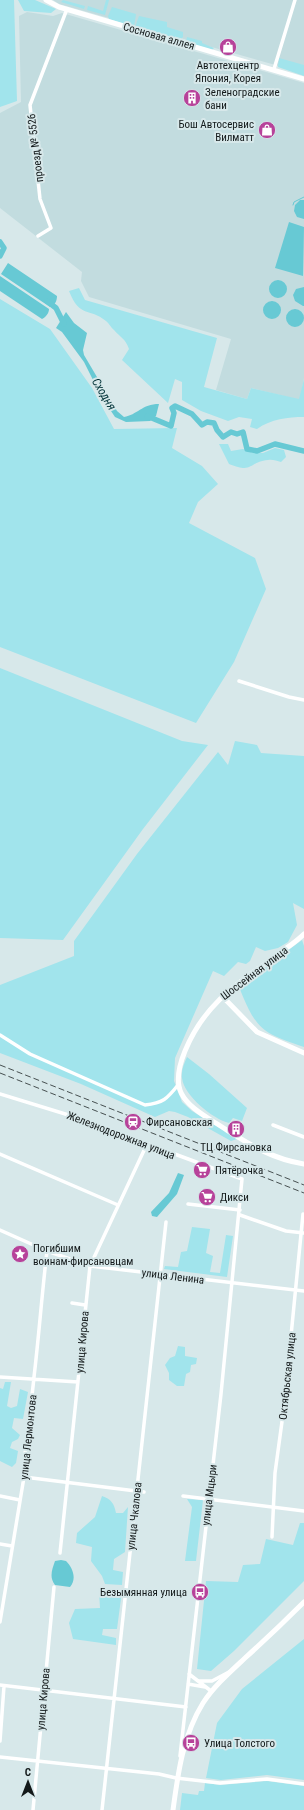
<svg xmlns="http://www.w3.org/2000/svg" width="304" height="1810" font-family="'Roboto Condensed',sans-serif">
	<style>
		.built { fill: #c2dcdf }
		.green { fill: #a1e4ec }
		.water { fill: #67c9d4 }
		.lines { fill: none; stroke-linecap: round; stroke-linejoin: round }
		.stream { stroke: #67c9d4; stroke-width: 1 }
		.river { stroke: #67c9d4; stroke-width: 5.5 }
		.street { stroke: #fff; stroke-width: 3.5 }
		.secondary { stroke: #fff; stroke-width: 5 }
		.rail { stroke: #464f50; stroke-width: 1; stroke-dasharray: 6 3; stroke-linecap: butt }
		.labels { text-anchor: middle; stroke-width: 4; stroke-linejoin: round; paint-order: stroke }
		.street-label { font-size: 11px; fill: #13191a; stroke: #d7e8ea }
		.poi-label { font-size: 11px; fill: #13191a; stroke: #d7e8ea; text-anchor: start }
		.water-label { font-size: 12px; font-style: italic; fill: #05363b; stroke: #d7e8ea }
	</style>
	<rect width="100%" height="100%" fill="#d7e8ea"/>
	<path class="built" d="M53 0H304V73L59 4Z
		M27 12 53 16 62 13 304 83V378L300 400 251 388 247 399 216 390 231 339 89 297 81 281 82 272 0 208V113L21 102 19 16Z"/>
	<path class="green" d="M0 0H14L17 101 0 107Z
		M18 0H35L56 9 51 13 24 11Z
		M63 0 85 6 84 9 61 2Z
		M106 0H109L105 15 87 10 88 6 103 11Z
		M112 7 136 14 134 27 109 19 108 16Z
		M139 16 167 22V27L183 32V37L180 40 135 27Z
		M187 37 202 41V43L214 48 212 50 186 42Z
		M279 58 304 65V76L278 67Z
		M79 288 85 300 217 338 204 387 247 399 251 388 299 399 304 379V417C288 417 271 419 257 429L250 427 252 419 239 417 228 421 201 411 182 400V382L175 379 168 403 122 360 129 349C125 338 121 338 114 330 111 328 109 323 106 321 89 307 80 319 69 291Z
		M0 299 50 329 92 388 114 429 177 428 172 448 202 466 218 484 198 502 189 523 255 558 266 589 234 662 196 723 0 647Z
		M219 444H228L231 451 243 449 253 453H263L275 448 284 450 286 457 281 462C277 461 272 459 268 460 248 462 254 474 229 464Z
		M0 668 182 741 208 745 143 829 63 940 0 938Z
		M235 741 257 745 261 753 304 756V909L293 903 297 925 288 942 278 948 265 951 256 947 250 961 246 964 238 962 224 976 213 971 175 1058 174 1081 182 1102 192 1111 237 1139 231 1141 188 1117 175 1112 169 1111 155 1117 81 1084 0 1053V985L74 956V941L137 854 218 752 228 765Z
		M302 940 304 946V1047C261 1033 256 1029 239 987Z
		M187 1057 209 1074 247 1108 242 1121 233 1118 229 1123C213 1119 184 1096 182 1078 181 1070 184 1064 187 1057Z
		M192 1227 210 1229 206 1253 213 1256 210 1272 220 1273 226 1235 233 1236 227 1277 164 1269 165 1266 178 1267 181 1252 187 1251Z
		M178 1346 185 1347V1356L197 1358 196 1364 191 1365 190 1372 186 1374 184 1386H177L169 1380V1373L165 1365 170 1358 175 1356Z
		M5 1382H11L7 1406 11 1408 17 1406 20 1389 28 1392 23 1419 14 1418 12 1428 20 1435 18 1439 12 1442 10 1448 18 1451 16 1463 12 1467 0 1461V1388L3 1389Z
		M102 1496C111 1499 114 1503 116 1513H123L128 1507 125 1552 114 1559 113 1570 123 1572 122 1585 105 1584 102 1576 91 1561 92 1547 76 1543 77 1533 95 1517Z
		M187 1499 203 1500 196 1561H185L192 1507Z
		M300 1523H304V1581L234 1651 211 1671 197 1669 206 1581 238 1582 243 1565 260 1564 266 1539 293 1545Z
		M99 1591H122L117 1629H103L102 1635 116 1638V1645L73 1639 69 1623 75 1609 100 1608Z
		M304 1639V1780L267 1775 221 1780 206 1778 217 1723 242 1689Z
		M267 1781 304 1786V1810H180L182 1793 198 1795 199 1791H204L205 1783 220 1785Z"/>
	<path class="water" d="M300 200H304V219L297 217 294 211 295 205Z
		M289 222 304 227 303 276 275 268Z
		M8 263 57 296C57 301 55 305 50 307L1 274Z
		M0 276 49 309C49 313 46 317 42 319L0 291Z
		M269 289a9 9 0 1 1 18 0a9 9 0 1 1-18 0Z
		M304 287V306H303L295 301 293 295 296 289Z
		M263 310a9 9 0 1 1 18 0a9 9 0 1 1-18 0Z
		M286 318a9 9 0 1 1 18 0a9 9 0 1 1-18 0Z
		M66 312 74 323 87 333 83 350 84 355 117 411 124 417C137 415 142 404 159 404L156 416 150 421 126 422 115 417 101 396 84 362 62 332 56 328Z
		M178 1173 184 1175 177 1194 157 1217 152 1216 151 1212 169 1193Z
		M61 1560 66 1561C73 1568 77 1579 70 1587L55 1585C49 1577 52 1570 55 1561Z"/>
	<g class="lines">
		<path class="stream" d="M293 205 294 202 304 197"/>
		<path class="river" d="M0 242 4 248 0 256
			M47 301 56 308 64 324
			M147 416 171 426 174 413 172 408 175 406 192 414 202 425 207 422 214 423 217 430 223 437 231 432 237 434 243 432 247 449 257 451 275 444 304 451"/>
		<path class="street" d="M274 69 295 0
			M38 236 51 228 40 199 30 105 67 9
			M239 681 289 697 304 700
			M0 1035 30 1054 145 1105C163 1103 167 1099 178 1085
			M0 1094 75 1117 242 1179 221 1394 180 1756
			M273 1125 304 1137
			M0 1154 118 1205
			M188 1204 240 1210
			M240 1215 286 1231 304 1233
			M0 1230 47 1251 90 1266 304 1291
			M72 1303 85 1305
			M0 1377 78 1382
			M24 1477 144 1492
			M0 1496 20 1500
			M183 1496 304 1511
			M272 1537 275 1473 284 1407 303 1214
			M0 1544 12 1546
			M60 1553 90 1266 147 1144
			M0 1622 24 1477C24 1443 31 1410 34 1377 39 1335 42 1293 47 1251
			M189 1674 211 1691
			M199 1681H212L229 1672
			M188 1684 205 1687
			M0 1685 186 1707
			M0 1741 4 1686
			M0 1757 159 1774 176 1778 220 1783 267 1779 304 1784
			M33 1810 54 1587
			M102 1810 166 1222"/>
		<path class="secondary" d="M46 0 59 7 304 79
			M304 934C295 943 283 950 273 958 234 986 204 1005 185 1051 169 1090 182 1102 214 1122 245 1141 267 1158 304 1164
			M222 996 257 1032 304 1053
			M173 1810C178 1773 183 1735 203 1703 214 1686 230 1672 245 1658 265 1640 285 1621 304 1602"/>
		<path class="rail" d="M0 1065 304 1185
			M0 1073 304 1193"/>
	</g>
	<defs>
		<symbol id="shop-disc" viewBox="-11 -11 22 22"><circle r="9.5" fill="#b7429a" stroke="#d7e8ea"/><path d="M-5-2.5h2.3a2.7 3.5 0 0 1 5.4 0H5L5.5 6h-11ZM-1.5-2.5h3a1.5 2.3 0 0 0-3 0Z" fill="#fff"/></symbol>
		<symbol id="building-disc" viewBox="-11 -11 22 22"><circle r="9.5" fill="#b7429a" stroke="#d7e8ea"/><path d="M-4-6H4V6H1V3H-1V6H-4ZM-2.5-4.3h1.7v1.8h-1.7ZM.8-4.3h1.7v1.8H.8ZM-2.5-1h1.7V.8h-1.7ZM.8-1h1.7V.8H.8Z" fill="#fff"/></symbol>
		<symbol id="station-disc" viewBox="-11 -11 22 22"><circle r="9.5" fill="#b7429a" stroke="#d7e8ea"/><path d="M-3-6H3Q5-6 5-4V2Q5 4 3 4L4.5 6H3L1.5 4h-3L-3 6H-4.5L-3 4Q-5 4-5 2V-4Q-5-6-3-6ZM-3.5-4v3h7v-3ZM-3.5 1v1.5H-2V1ZM2 1v1.5H3.5V1Z" fill="#fff"/></symbol>
		<symbol id="supermarket-disc" viewBox="-11 -11 22 22"><circle r="9.5" fill="#b7429a" stroke="#d7e8ea"/><path d="M-6-5.5h2.5l.6 2H6L4.5 2H-2.5L-4.4-4H-6ZM-1.5 3.2a1.3 1.3 0 1 0 .1 0ZM3 3.2a1.3 1.3 0 1 0 .1 0Z" fill="#fff"/></symbol>
		<symbol id="sight-disc" viewBox="-11 -11 22 22"><circle r="9.5" fill="#b7429a" stroke="#d7e8ea"/><path d="M0-6L1.8-2.2L6-1.7L2.9 1.2L3.7 5.4L0 3.3L-3.7 5.4L-2.9 1.2L-6-1.7L-1.8-2.2Z" fill="#fff"/></symbol>
		<symbol id="bus-disc" viewBox="-11 -11 22 22"><circle r="9.5" fill="#b7429a" stroke="#d7e8ea"/><path d="M-5-6H5V4H4V6H2V4H-2V6H-4V4H-5ZM-3.5-4V0h7V-4ZM-3.5 1.2v1.5H-2V1.2ZM2 1.2v1.5H3.5V1.2Z" fill="#fff"/></symbol>
	</defs>
	<g fill-rule="evenodd">
		<use href="#shop-disc" x="218" y="37" width="20" height="20"/>
		<use href="#building-disc" x="182" y="88" width="20" height="20"/>
		<use href="#shop-disc" x="257" y="120" width="20" height="20"/>
		<use href="#station-disc" x="123" y="1112" width="20" height="20"/>
		<use href="#building-disc" x="226" y="1119" width="20" height="20"/>
		<use href="#supermarket-disc" x="192" y="1160" width="20" height="20"/>
		<use href="#supermarket-disc" x="197" y="1187" width="20" height="20"/>
		<use href="#sight-disc" x="10" y="1244" width="20" height="20"/>
		<use href="#bus-disc" x="190" y="1582" width="20" height="20"/>
		<use href="#bus-disc" x="181" y="1733" width="20" height="20"/>
	</g>
	<g class="labels">
		<g class="street-label">
			<text transform="translate(159 36) rotate(16)" y="4">Сосновая аллея</text>
			<text transform="translate(35 148) rotate(-97)" y="4">проезд № 5526</text>
			<text transform="translate(254 973) rotate(-37)" y="4">Шоссейная улица</text>
			<text transform="translate(121 1135) rotate(21)" y="4">Железнодорожная улица</text>
			<text transform="translate(173 1276) rotate(7)" y="4">улица Ленина</text>
			<text transform="translate(82 1342) rotate(-85)" y="4">улица Кирова</text>
			<text transform="translate(287 1376) rotate(-84)" y="4">Октябрьская улица</text>
			<text transform="translate(28 1437) rotate(-84)" y="4">улица Лермонтова</text>
			<text transform="translate(209 1495) rotate(-83)" y="4">улица Мцыри</text>
			<text transform="translate(134 1516) rotate(-84)" y="4">улица Чкалова</text>
			<text transform="translate(43 1699) rotate(-85)" y="4">улица Кирова</text>
		</g>
		<g class="poi-label">
			<text x="228" y="69" text-anchor="middle">Автотехцентр<tspan x="228" dy="13">Япония, Корея</tspan></text>
			<text x="205" y="96">Зеленоградские<tspan x="205" dy="13">бани</tspan></text>
			<text x="254" y="128" text-anchor="end">Бош Автосервис<tspan x="254" dy="13">Вилматт</tspan></text>
			<text x="146" y="1126">Фирсановская</text>
			<text x="236" y="1151" text-anchor="middle">ТЦ Фирсановка</text>
			<text x="215" y="1174">Пятёрочка</text>
			<text x="220" y="1201">Дикси</text>
			<text x="33" y="1252">Погибшим<tspan x="33" dy="13">воинам-фирсановцам</tspan></text>
			<text x="187" y="1596" text-anchor="end">Безымянная улица</text>
			<text x="204" y="1747">Улица Толстого</text>
		</g>
		<g class="water-label">
			<text transform="translate(104 394) rotate(59)" y="4">Сходня</text>
		</g>
	</g>
	<g transform="translate(28 1782)" stroke="#d7e8ea" stroke-width="3" paint-order="stroke">
	<path d="M0-3L7 15L0 10L-7 15Z" fill="#13191a"/>
	<text y="-6" font-size="11" font-weight="bold" text-anchor="middle" fill="#13191a">С</text>
	</g>
</svg>
